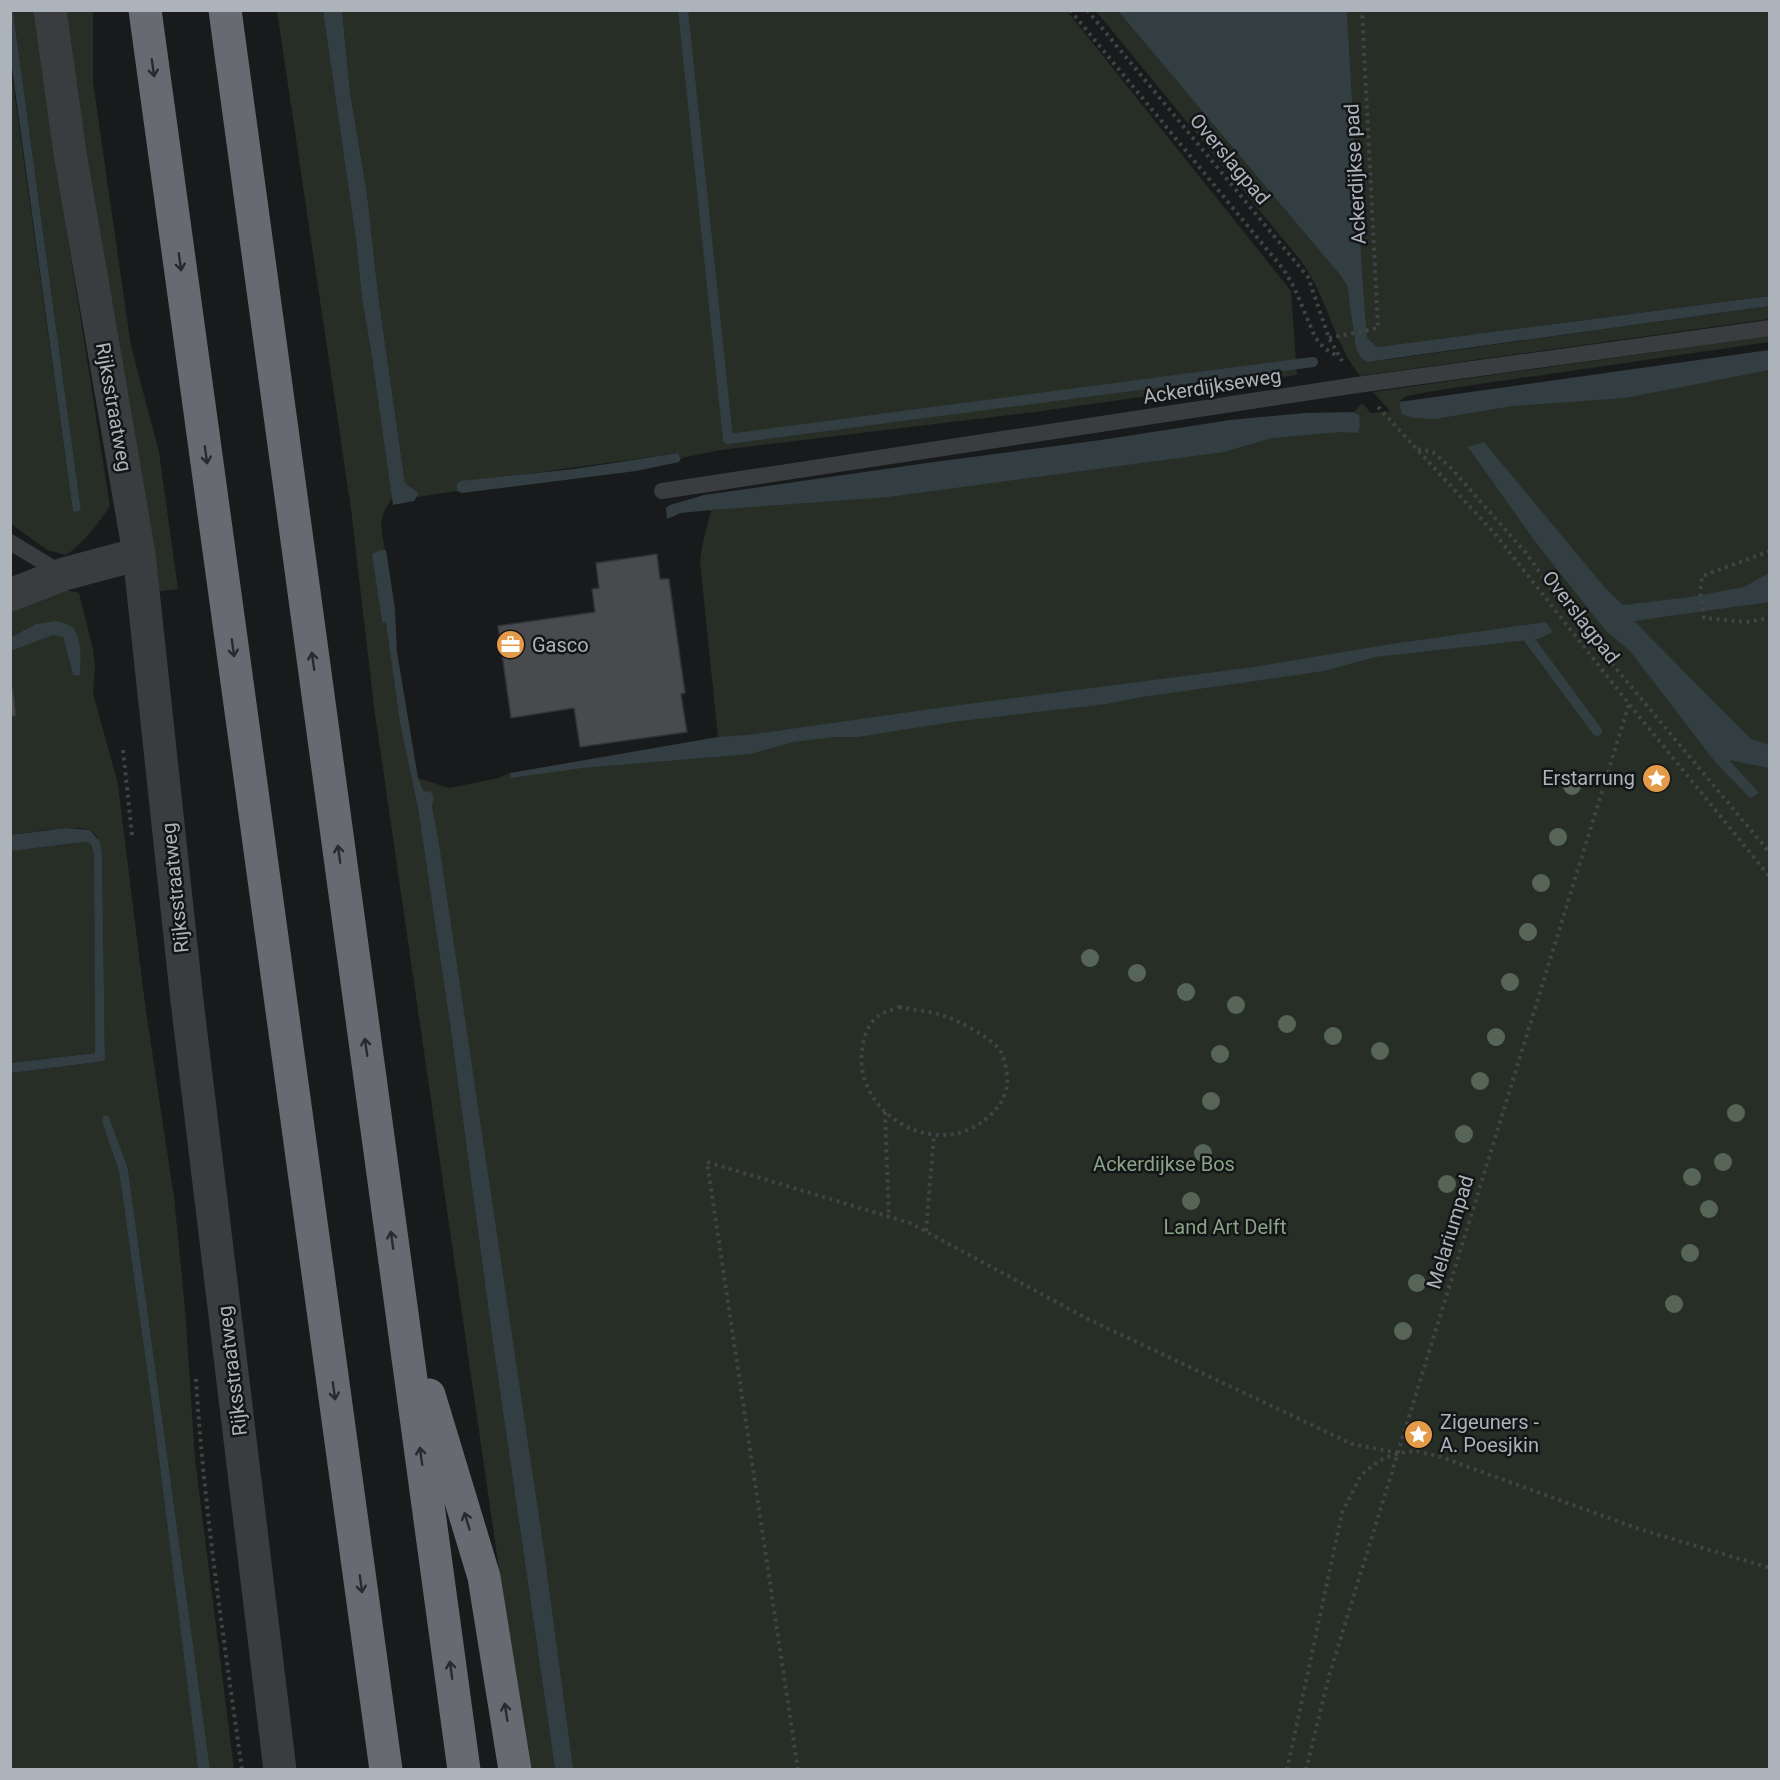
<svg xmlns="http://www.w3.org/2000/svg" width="1780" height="1780" font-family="Roboto,sans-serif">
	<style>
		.green { fill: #262e26 }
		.water { fill: #333e43 }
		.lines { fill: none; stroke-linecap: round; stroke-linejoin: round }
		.stream { stroke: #333e43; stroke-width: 10 }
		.building { fill: #484a4e; stroke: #333437; stroke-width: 1.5 }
		.path { stroke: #414347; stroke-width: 4; stroke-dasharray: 3 4.5; stroke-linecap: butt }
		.lane { stroke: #3b3c40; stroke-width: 16 }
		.street { stroke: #3b3c40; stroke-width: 33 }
		.highway { stroke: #676b71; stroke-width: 33 }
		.tree { fill: #566556 }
		.oneway { stroke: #292a2d }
		.labels { text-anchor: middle; stroke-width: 5; stroke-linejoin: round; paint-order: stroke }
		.street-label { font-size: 20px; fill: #adb3ba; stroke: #141516 }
		.poi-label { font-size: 20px; fill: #adb3ba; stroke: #141516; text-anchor: start }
		.park-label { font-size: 20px; fill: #88a386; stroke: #141516 }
	</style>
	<rect width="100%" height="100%" fill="#191a1b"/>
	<path class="green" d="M13 11H34L55 156 110 506C97 525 85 542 66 555L47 550 11 524 10 61 73 512 81 511Z
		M65 11H93V81L103 152 131 346 159 452 178 589 155 592 86 152Z
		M277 11H323L356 240 362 299 372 357 391 484 392 499C377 518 381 528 385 550H380L373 555 382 622H386L400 723 418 809 450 1024 493 1343 555 1769H528L374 707 351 509Z
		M342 11H1067L1291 291 1297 375 1035 412 721 450 681 458 678 453 457 484V491L417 497 418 492 405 483 378 294 367 194 350 92Z
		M1096 11H1118L1340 275 1347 285 1356 349 1385 360 1769 306V319L1360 376C1332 340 1328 298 1301 261Z
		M1347 11H1769V296L1377 347 1367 338 1362 271Z
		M1769 336V342L1439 390 1406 396 1399 402 1769 359V1769H565L424 792 418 778 449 788 498 778 510 773 511 776 726 737H718L700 562 702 546 711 510 1358 414 1354 412 1362 403 1371 413 1390 411 1373 392Z
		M66 590 79 593 93 649 95 666 93 693 118 784 145 1004 174 1197 185 1308 195 1459 234 1769H210L128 1169 102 1122 119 1171 154 1419 198 1769H11V1073L105 1061 102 854C100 847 98 833 90 830 75 824 28 833 11 835V651L54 634 63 637 73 675 77 676 80 674C81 658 79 645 74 629L36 624 11 637V609Z
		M84 842 91 843 94 852 95 1053 11 1063 10 851Z"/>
	<path class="water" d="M10 11H13L81 511 73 512 11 61Z
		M323 11H342L350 92 367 194 378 294 405 483 418 492V495L414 501 393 505 372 357 362 299 356 240Z
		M1118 11H1347L1362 271 1367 338 1377 347 1769 296V306L1367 362 1361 358 1356 349 1347 285 1340 275Z
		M1769 350V370L1625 398 1512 406 1435 419 1414 418 1402 414 1399 402Z
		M1354 412 1359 415 1360 426 1358 433 1341 432 1272 438 1224 452 888 497 711 510 681 513 667 519 666 508 670 505 704 495 934 462 1101 440 1230 420 1305 413Z
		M1484 442 1606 589 1623 605 1691 597 1744 587 1769 573V602L1634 621 1751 739 1769 745V768L1729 760 1759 793 1750 798 1716 763 1630 651 1605 630 1534 540 1468 447Z
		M678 453 681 458 679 462 636 471 462 493 457 491V484L460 481 574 469Z
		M380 550H386L395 609 397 652 418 778 424 792 430 791 434 797 432 806 439 844 544 1551 573 1769H555L493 1343 450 1024 418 809 400 723 386 623 382 622 372 554Z
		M56 621C62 623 70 624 74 629 82 641 81 661 80 675L77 676 73 675 63 637 53 635 11 651V637L36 624Z
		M1546 622 1553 632 1538 639 1375 657 1324 671 1142 697 1106 704 952 722 858 737H834L793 742 751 754 582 768 511 778 510 773 718 737 747 735 945 707 1254 667 1385 645Z
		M66 828 90 830 100 842 102 854 105 1061 11 1073V1063L95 1053 94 853 91 844 84 842 11 851V835Z
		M108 1115 128 1169 210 1769H198L154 1419 119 1171 102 1122 103 1116Z"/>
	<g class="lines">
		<path class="stream" d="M683 10 728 439 1313 362
			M1529 639 1597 731"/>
	</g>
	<path class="building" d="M657 554 660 579H669L685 693 681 694 687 732 580 747 574 708 511 718 498 626 595 612 592 589 599 588 596 563Z
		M10 689H13L16 716H10Z"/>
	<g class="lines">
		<path class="path" d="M1070 10 1284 270 1294 287 1315 337 1324 348 1337 356
			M1087 10 1308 277 1329 338 1342 361
			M1329 338 1378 328 1362 10
			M1378 407 1496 535 1629 704 1770 877
			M1418 449 1433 452 1450 467 1526 553 1562 604 1770 853
			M1770 551 1702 576 1700 592 1704 618 1746 622 1770 618
			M123 750 132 835
			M899 1007C913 1010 930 1011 944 1016 958 1020 995 1040 1001 1052 1005 1060 1008 1075 1007 1084 1006 1102 989 1120 972 1128 918 1154 850 1103 863 1044 864 1035 870 1022 878 1016 883 1012 893 1010 899 1007Z
			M885 1112 889 1217
			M926 1231 934 1135
			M196 1379C204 1510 224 1640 242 1770
			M798 1770 707 1162 910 1223 1086 1318 1352 1444 1399 1453
			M1287 1770 1342 1513 1361 1475 1380 1460 1399 1453 1416 1451 1441 1457 1639 1529 1770 1568
			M1306 1770 1329 1676 1629 704"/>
		<path class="lane" d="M662 491 1357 385 1770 328
			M10 542 63 574"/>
		<path class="street" d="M50 10 70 153 139 554 187 1001 280 1770
			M10 595 64 574 139 554"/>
		<path class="highway" d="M145 10 386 1770
			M225 10 464 1770
			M429 1395 484 1577 515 1770"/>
	</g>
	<g class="tree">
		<circle cx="1572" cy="786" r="9"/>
		<circle cx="1558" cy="837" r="9"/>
		<circle cx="1541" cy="883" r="9"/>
		<circle cx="1528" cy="932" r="9"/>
		<circle cx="1090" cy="958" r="9"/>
		<circle cx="1137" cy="973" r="9"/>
		<circle cx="1510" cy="982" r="9"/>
		<circle cx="1186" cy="992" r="9"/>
		<circle cx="1236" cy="1005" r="9"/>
		<circle cx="1287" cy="1024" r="9"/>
		<circle cx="1333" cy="1036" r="9"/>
		<circle cx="1496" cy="1037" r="9"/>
		<circle cx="1380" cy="1051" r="9"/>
		<circle cx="1220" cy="1054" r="9"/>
		<circle cx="1480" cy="1081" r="9"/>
		<circle cx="1211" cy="1101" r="9"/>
		<circle cx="1736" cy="1113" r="9"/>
		<circle cx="1464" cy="1134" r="9"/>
		<circle cx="1203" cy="1153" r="9"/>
		<circle cx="1723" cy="1162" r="9"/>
		<circle cx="1692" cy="1177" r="9"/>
		<circle cx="1447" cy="1184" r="9"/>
		<circle cx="1191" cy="1201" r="9"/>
		<circle cx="1709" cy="1209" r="9"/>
		<circle cx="1690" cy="1253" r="9"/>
		<circle cx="1417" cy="1283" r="9"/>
		<circle cx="1674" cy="1304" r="9"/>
		<circle cx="1403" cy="1331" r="9"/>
	</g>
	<defs><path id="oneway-shaft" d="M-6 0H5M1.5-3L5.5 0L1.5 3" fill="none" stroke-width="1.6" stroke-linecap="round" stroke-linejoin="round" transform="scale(1.5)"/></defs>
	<g class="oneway">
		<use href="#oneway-shaft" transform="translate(153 68) rotate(82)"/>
		<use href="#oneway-shaft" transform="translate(180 262) rotate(82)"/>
		<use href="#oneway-shaft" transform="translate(206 455) rotate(82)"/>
		<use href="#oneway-shaft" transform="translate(233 648) rotate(82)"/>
		<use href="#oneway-shaft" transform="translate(313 661) rotate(-98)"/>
		<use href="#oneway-shaft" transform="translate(339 854) rotate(-98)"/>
		<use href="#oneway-shaft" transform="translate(366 1047) rotate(-98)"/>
		<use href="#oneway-shaft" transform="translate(392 1240) rotate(-98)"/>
		<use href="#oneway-shaft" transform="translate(334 1391) rotate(82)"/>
		<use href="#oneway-shaft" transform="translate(421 1456) rotate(-98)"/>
		<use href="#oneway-shaft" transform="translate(467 1521) rotate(-107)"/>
		<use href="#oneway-shaft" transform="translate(361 1584) rotate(82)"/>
		<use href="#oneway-shaft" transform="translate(451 1670) rotate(-98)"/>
		<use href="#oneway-shaft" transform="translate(506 1712) rotate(-99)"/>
	</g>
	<defs>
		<symbol id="office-disc" viewBox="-11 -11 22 22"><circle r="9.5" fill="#e49b49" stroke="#141516"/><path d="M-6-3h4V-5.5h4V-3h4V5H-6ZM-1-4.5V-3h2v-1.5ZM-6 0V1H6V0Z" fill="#fff"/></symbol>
		<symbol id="sight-disc" viewBox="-11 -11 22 22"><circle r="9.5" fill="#e49b49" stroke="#141516"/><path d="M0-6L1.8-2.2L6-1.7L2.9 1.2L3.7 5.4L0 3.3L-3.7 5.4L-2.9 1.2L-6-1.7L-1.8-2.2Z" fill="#fff"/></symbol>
	</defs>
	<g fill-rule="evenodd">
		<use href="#office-disc" x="494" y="628" width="33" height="33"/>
		<use href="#sight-disc" x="1640" y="762" width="33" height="33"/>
		<use href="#sight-disc" x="1402" y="1418" width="33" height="33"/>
	</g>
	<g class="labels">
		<g class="street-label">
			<text transform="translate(1230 159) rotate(50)" y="7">Overslagpad</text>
			<text transform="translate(1355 174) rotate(-93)" y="7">Ackerdijkse pad</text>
			<text transform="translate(1212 386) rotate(-9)" y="7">Ackerdijkseweg</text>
			<text transform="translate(114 407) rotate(80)" y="7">Rijksstraatweg</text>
			<text transform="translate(1581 617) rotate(52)" y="7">Overslagpad</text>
			<text transform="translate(175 888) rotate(-96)" y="7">Rijksstraatweg</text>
			<text transform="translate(1450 1232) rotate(-73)" y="7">Melariumpad</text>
			<text transform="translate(232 1371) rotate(-97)" y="7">Rijksstraatweg</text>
		</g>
		<g class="poi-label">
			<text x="532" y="652">Gasco</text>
			<text x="1635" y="785" text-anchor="end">Erstarrung</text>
			<text x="1440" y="1429">Zigeuners -<tspan x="1440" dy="23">A. Poesjkin</tspan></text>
		</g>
		<g class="park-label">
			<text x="1164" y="1171">Ackerdijkse Bos</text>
			<text x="1225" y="1234">Land Art Delft</text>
		</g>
	</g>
	<rect width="1780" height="1780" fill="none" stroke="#adb3ba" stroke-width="24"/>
</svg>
